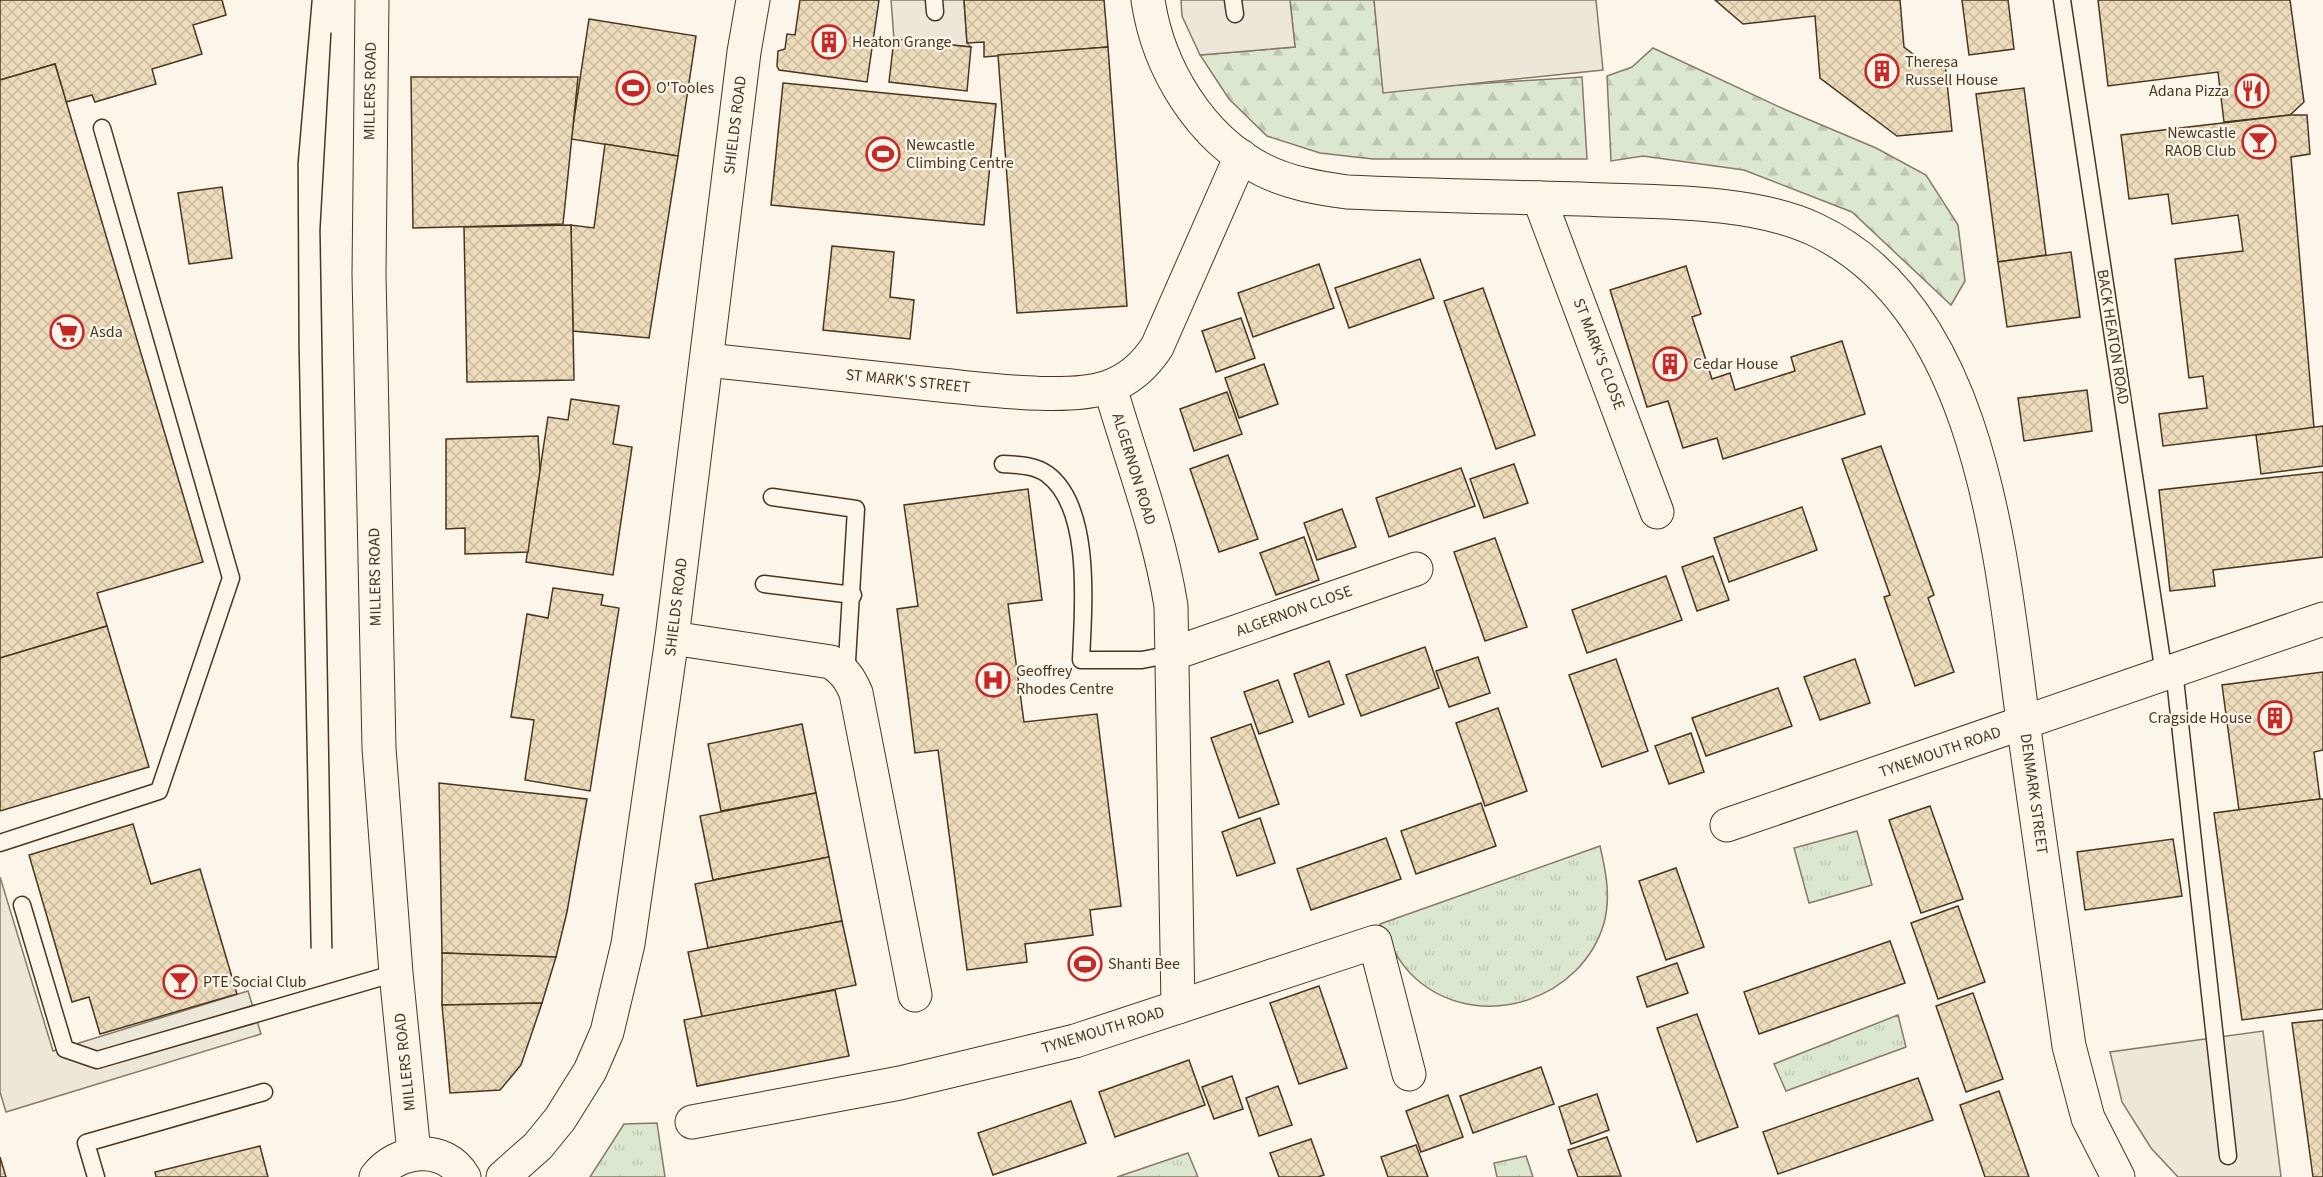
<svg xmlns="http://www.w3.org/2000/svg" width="2323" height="1177" viewBox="0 0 2323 1177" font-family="'Source Sans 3',sans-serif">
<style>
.grass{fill:url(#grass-tufts);stroke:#887966;stroke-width:1.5}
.forest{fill:url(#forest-firs);stroke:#887966;stroke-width:1.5}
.parking{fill:#ede7d9;stroke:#887966;stroke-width:1.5}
.building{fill:url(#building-cross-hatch);stroke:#4a3520;stroke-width:1.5}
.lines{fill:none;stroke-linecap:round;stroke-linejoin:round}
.service-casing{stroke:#4a3520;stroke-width:19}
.minor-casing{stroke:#4a3520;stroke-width:35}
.secondary-casing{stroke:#4a3520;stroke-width:35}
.primary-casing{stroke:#4a3520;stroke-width:35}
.service{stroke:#fbf6e9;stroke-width:16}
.minor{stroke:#fbf6e9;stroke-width:33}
.secondary{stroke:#fbf6e9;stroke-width:33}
.primary{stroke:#fbf6e9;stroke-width:33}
.tram{stroke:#4a3520;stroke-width:1.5}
.labels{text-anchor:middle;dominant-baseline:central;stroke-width:4.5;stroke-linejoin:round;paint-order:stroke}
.poi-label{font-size:16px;fill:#4a3520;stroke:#fbf6e9;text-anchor:start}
.street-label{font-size:16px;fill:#4a3520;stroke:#fbf6e9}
</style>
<defs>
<pattern id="grass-tufts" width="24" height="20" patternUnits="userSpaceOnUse" patternTransform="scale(1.5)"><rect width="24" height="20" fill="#dce7d0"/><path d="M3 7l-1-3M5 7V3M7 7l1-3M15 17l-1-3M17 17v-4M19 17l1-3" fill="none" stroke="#bec7b2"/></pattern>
<pattern id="forest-firs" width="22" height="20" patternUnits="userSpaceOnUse" patternTransform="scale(1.5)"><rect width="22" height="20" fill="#dce7d0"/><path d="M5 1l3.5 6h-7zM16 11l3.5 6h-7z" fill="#bec7b2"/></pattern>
<pattern id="building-cross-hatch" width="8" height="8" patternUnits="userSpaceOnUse" patternTransform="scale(1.5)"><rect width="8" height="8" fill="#ecdcbc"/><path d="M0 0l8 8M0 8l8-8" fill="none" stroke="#ccbda1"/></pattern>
</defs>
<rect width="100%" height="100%" fill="#fbf6e9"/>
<!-- grass -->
<g class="grass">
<polygon points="1857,831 1872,885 1809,903 1794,848"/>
<path d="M 1600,846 C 1606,872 1611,897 1604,923 C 1582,999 1484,1032 1421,983 C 1401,968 1391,946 1380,924 Z"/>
<polygon points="1898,1015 1906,1047 1786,1091 1774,1064"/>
<polygon points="657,1123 665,1177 590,1177 624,1124"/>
<polygon points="1188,1153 1198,1177 1117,1177"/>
<polygon points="1526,1156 1533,1177 1497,1177 1494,1163"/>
</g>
<!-- forest -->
<g class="forest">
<polygon points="1290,0 1374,0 1384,92 1458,85 1582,77 1587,159 1373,159 1320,153 1267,136 1229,99 1200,55 1295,47"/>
<polygon points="1653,48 1786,110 1876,148 1926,175 1958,225 1965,281 1951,305 1852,212 1744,170 1643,156 1611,161 1607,76 1632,67"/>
</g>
<!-- parking -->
<g class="parking">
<polygon points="891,0 964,0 967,43 971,47 894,39"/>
<polygon points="1181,0 1290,0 1295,47 1200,55 1182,16"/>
<polygon points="1374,0 1596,0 1603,70 1383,93"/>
<polygon points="0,877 53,1051 248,991 261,1034 6,1112 0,1092"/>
<polygon points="2263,1031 2281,1177 2178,1177 2151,1148 2122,1102 2110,1052"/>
</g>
<!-- building -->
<g class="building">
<polygon points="0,0 222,0 226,15 193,25 202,54 152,69 156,84 95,102 92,95 66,102 55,64 0,80"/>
<polygon points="800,0 879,0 867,82 779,70 777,66 778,51 785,49 787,34 795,35"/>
<polygon points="964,0 1104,0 1108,47 984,57 984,42 967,43"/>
<polygon points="1715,0 1900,0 1904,47 1927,65 1945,63 1952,131 1897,136 1820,78 1815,16 1743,24"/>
<polygon points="1962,0 2008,0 2014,49 1969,55"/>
<polygon points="2098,0 2290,0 2304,102 2290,115 2224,122 2218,72 2108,86"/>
<polygon points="589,19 696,36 678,156 571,139"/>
<polygon points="894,39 971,47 967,91 889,82"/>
<polygon points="1108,47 1127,306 1017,313 998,55"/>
<polygon points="55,64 203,562 97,593 107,626 0,658 0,80"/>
<polygon points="411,77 578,77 563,224 413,228"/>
<polygon points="783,83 996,104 984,225 771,205"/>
<polygon points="2024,88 2046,255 1998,262 1976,94"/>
<polygon points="2290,115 2307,115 2310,154 2291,157 2314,428 2163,446 2159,414 2207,408 2203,376 2189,378 2175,259 2243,251 2238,215 2172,224 2168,194 2129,199 2121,135"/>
<polygon points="605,144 678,156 649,338 573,331 571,225 594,228"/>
<polygon points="222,187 232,258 189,264 178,193"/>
<polygon points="571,225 574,380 467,382 464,227"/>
<polygon points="832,246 894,252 890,297 914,300 910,339 823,330"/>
<polygon points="2071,252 2080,317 2007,327 1998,262"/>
<polygon points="1420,259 1434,298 1349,328 1335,288"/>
<polygon points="1319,264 1334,308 1253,337 1238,293"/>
<polygon points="1686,266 1701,314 1692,317 1712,379 1730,373 1735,390 1795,371 1791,357 1842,341 1865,414 1723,459 1717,438 1683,448 1668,401 1647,407 1610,290"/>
<polygon points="1483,288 1535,435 1496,449 1444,301"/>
<polygon points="1241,318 1255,358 1216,372 1202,331"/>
<polygon points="1264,364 1278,404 1239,418 1225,378"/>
<polygon points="2087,390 2092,431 2024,441 2018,398"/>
<polygon points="1227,392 1242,434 1194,451 1180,409"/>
<polygon points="571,399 619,406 613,444 632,447 613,575 526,562 548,417 568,420"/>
<polygon points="2323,426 2323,466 2261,474 2256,435"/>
<polygon points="538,436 540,470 528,552 465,554 465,528 446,529 446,439"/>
<polygon points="1881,446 1934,595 1928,598 1954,672 1915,686 1884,597 1890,595 1842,459"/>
<polygon points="1228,455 1258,539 1219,552 1190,469"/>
<polygon points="1514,464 1528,503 1484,518 1470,479"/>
<polygon points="1461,468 1475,506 1389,537 1376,498"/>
<polygon points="2323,472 2323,557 2213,570 2215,586 2170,591 2159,490"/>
<polygon points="1028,489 1042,600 1008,604 1024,722 1097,714 1121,906 1090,910 1093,935 1025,944 1027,962 967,970 938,750 915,753 897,609 918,606 904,505"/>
<polygon points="1802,507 1817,550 1729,582 1714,538"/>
<polygon points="1342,509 1356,547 1317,560 1304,523"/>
<polygon points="1304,537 1319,580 1276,595 1260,553"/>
<polygon points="1495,538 1527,627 1485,641 1454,552"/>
<polygon points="1713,556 1729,600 1697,611 1682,567"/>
<polygon points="1666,576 1682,620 1587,653 1572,610"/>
<polygon points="553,588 603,595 601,605 619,608 590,791 525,780 534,720 511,717 527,614 548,618"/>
<polygon points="107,626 149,767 0,811 0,658"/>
<polygon points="1425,647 1439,688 1361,716 1346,675"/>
<polygon points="1478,657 1490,693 1449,707 1436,671"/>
<polygon points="1616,659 1648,751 1602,767 1569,675"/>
<polygon points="1855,659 1870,703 1820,720 1804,677"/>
<polygon points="1329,661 1344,704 1309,717 1294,674"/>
<polygon points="2323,672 2323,750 2314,752 2320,799 2239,810 2222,685"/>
<polygon points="1278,680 1293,722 1259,734 1244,692"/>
<polygon points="1778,688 1792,726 1706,756 1692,718"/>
<polygon points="1498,708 1527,791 1485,806 1456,723"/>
<polygon points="802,724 816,793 721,811 708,744"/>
<polygon points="1251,724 1279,804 1239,818 1211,738"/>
<polygon points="1691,733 1704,772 1669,784 1655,746"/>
<polygon points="439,783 587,799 567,912 556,957 442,953"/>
<polygon points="816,793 829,857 713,880 700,816"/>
<polygon points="2320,799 2323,799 2323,1009 2242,1020 2214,813"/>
<polygon points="1481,803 1496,846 1416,874 1401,831"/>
<polygon points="1930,806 1963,899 1921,913 1889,820"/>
<polygon points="1260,818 1275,863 1237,876 1222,832"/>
<polygon points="133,824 151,884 200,869 237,994 100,1034 89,997 72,1002 29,855"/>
<polygon points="1386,838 1401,879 1311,910 1297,869"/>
<polygon points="2173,839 2182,896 2085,910 2077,852"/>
<polygon points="829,857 842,921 708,948 695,884"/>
<polygon points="1676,868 1704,947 1666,960 1639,881"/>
<polygon points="1958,906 1985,982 1938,999 1911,923"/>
<polygon points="842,921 856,985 702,1017 688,952"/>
<polygon points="1890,941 1905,983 1759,1034 1744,992"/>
<polygon points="442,953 556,957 542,1003 442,1005"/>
<polygon points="1677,963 1688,993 1647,1007 1637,977"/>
<polygon points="1319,986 1347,1068 1299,1084 1270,1003"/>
<polygon points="835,990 849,1056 697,1086 684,1020"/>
<polygon points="1973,993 2003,1079 1966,1092 1936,1006"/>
<polygon points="542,1003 521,1065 500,1090 450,1093 442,1005"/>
<polygon points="1697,1014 1738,1127 1697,1142 1657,1028"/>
<polygon points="2323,1020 2323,1177 2313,1177 2292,1023"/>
<polygon points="1189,1060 1205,1105 1115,1137 1099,1092"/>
<polygon points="1541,1067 1554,1104 1473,1133 1460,1096"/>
<polygon points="1232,1076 1243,1109 1214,1119 1202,1087"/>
<polygon points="1918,1078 1933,1120 1778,1174 1763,1132"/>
<polygon points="1278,1086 1292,1125 1259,1136 1246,1098"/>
<polygon points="1999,1091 2029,1177 1985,1177 1960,1105"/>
<polygon points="1597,1094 1609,1130 1571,1144 1559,1107"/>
<polygon points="1448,1095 1463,1137 1421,1152 1406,1111"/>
<polygon points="1071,1101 1086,1143 993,1175 978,1133"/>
<polygon points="1607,1137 1621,1176 1578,1177 1568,1150"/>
<polygon points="1311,1139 1324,1175 1318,1177 1279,1177 1270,1153"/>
<polygon points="1416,1145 1428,1177 1388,1177 1381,1157"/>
<polygon points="260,1146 268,1177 156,1177 155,1172"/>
<polygon points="0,1157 6,1177 0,1177"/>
</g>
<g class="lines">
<defs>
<g id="service">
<polyline points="934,0 935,12"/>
<polyline points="1233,0 1235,14"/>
<polyline points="2062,0 2164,674"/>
<path d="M 1003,464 C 1018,465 1034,465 1047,474 C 1093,508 1083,610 1081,660 L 1142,660 L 1172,654"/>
<polyline points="772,497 856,509 847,661 842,669"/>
<polyline points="764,584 853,595"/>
<polyline points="2174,670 2228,1156"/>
<polyline points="0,843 159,791 231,578 102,128"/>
<polyline points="22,905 65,1049 97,1060 396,973"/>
<polyline points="96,1177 86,1143 264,1092"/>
</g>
<g id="minor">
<path d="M 1148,0 C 1158,68 1200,138 1263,170 C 1289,183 1318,188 1347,192 C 1433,196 1520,197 1606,200 C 1669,202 1756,202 1814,229 C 1987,309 2002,572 2025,736 C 2040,839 2054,943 2069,1046 L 2088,1118 L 2118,1177"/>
<polyline points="1539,198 1657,512"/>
<path d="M 707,360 C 785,368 862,377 940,385 C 984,389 1067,401 1108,387 C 1129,380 1145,365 1157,347 L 1241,156"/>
<path d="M 1110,387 C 1131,460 1159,531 1171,606 L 1178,1007"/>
<path d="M 672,638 L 831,662 C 844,670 850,679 856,693 L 915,995"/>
<polyline points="1172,654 1416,569"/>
<polyline points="1727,825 2323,619"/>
<polyline points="692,1122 900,1083 1075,1041 1375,942 1409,1074"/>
</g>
<polyline id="secondary" points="503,1177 538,1146 560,1119 590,1071 607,1032 628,944 672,638 744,52 753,0"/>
<g id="primary">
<polyline points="372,0 369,274 379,748 396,973 414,1153"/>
<path d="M 376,1177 C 397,1149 444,1143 464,1177"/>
</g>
</defs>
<!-- service casing -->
<use href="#service" class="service-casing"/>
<!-- minor casing -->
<use href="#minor" class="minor-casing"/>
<!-- secondary casing -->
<use href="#secondary" class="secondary-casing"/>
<!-- primary casing -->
<use href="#primary" class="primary-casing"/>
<!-- service -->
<use href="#service" class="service"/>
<!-- minor -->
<use href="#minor" class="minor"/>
<!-- secondary -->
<use href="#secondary" class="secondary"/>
<!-- primary -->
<use href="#primary" class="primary"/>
<!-- tram -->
<g class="tram">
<polyline points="331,33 320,230 332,948"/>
<polyline points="311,948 299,348 298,163 312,0"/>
</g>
</g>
<!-- icons -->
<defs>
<symbol id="building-ring" viewBox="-11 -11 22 22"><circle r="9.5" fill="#fbf6e9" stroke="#c62828" stroke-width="1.5"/><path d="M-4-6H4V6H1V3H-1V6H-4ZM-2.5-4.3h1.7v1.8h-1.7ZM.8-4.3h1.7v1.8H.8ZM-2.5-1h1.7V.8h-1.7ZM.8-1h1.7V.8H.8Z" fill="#c62828"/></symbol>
<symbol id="stadium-ring" viewBox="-11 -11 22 22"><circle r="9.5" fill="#fbf6e9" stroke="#c62828" stroke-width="1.5"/><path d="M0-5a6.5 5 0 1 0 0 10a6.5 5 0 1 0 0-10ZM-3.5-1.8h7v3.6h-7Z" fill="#c62828"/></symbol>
<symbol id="restaurant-ring" viewBox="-11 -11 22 22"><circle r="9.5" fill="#fbf6e9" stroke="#c62828" stroke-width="1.5"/><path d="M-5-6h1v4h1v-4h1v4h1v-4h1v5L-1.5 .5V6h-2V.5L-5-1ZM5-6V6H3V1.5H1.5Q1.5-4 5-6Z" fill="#c62828"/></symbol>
<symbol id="bar-ring" viewBox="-11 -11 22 22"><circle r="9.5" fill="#fbf6e9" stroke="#c62828" stroke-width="1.5"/><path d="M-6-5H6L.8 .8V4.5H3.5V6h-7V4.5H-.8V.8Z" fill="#c62828"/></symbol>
<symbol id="supermarket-ring" viewBox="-11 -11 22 22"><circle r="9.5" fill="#fbf6e9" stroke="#c62828" stroke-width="1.5"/><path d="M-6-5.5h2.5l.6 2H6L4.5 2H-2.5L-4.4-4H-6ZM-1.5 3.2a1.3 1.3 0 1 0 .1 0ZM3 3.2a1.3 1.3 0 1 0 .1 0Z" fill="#c62828"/></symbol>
<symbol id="hospital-ring" viewBox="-11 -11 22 22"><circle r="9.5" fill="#fbf6e9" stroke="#c62828" stroke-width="1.5"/><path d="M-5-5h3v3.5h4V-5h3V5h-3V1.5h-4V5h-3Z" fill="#c62828"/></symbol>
</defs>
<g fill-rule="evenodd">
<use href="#building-ring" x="810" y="23" width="38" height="38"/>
<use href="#building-ring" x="1863" y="52" width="38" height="38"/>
<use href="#stadium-ring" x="614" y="69" width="38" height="38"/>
<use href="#restaurant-ring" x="2233" y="72" width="38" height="38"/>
<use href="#bar-ring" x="2240" y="123" width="38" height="38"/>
<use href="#stadium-ring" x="864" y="135" width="38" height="38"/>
<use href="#supermarket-ring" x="48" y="313" width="38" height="38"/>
<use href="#building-ring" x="1651" y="345" width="38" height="38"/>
<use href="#hospital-ring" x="974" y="661" width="38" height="38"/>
<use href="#building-ring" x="2256" y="699" width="38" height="38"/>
<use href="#stadium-ring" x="1066" y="945" width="38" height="38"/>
<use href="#bar-ring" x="161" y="963" width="38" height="38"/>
</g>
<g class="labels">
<!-- poi labels -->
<g class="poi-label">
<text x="852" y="42">Heaton Grange</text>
<text x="1905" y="62">Theresa<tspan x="1905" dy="18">Russell House</tspan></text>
<text x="656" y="88">O'Tooles</text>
<text x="2229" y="91" text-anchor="end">Adana Pizza</text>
<text x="2236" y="133" text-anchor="end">Newcastle<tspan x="2236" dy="18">RAOB Club</tspan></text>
<text x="906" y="145">Newcastle<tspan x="906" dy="18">Climbing Centre</tspan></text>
<text x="90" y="332">Asda</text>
<text x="1693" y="364">Cedar House</text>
<text x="1016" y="671">Geoffrey<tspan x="1016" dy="18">Rhodes Centre</tspan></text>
<text x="2252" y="718" text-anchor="end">Cragside House</text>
<text x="1108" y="964">Shanti Bee</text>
<text x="203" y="982">PTE Social Club</text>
</g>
<!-- street labels -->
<g class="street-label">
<text transform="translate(370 91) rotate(-89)">MILLERS ROAD</text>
<text transform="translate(735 125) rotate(-83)">SHIELDS ROAD</text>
<text transform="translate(2113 337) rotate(81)">BACK HEATON ROAD</text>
<text transform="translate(1599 354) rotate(69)">ST MARK'S CLOSE</text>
<text transform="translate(908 381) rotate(6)">ST MARK'S STREET</text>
<text transform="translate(1134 469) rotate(73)">ALGERNON ROAD</text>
<text transform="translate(375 577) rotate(-91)">MILLERS ROAD</text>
<text transform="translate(676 607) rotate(-83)">SHIELDS ROAD</text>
<text transform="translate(1294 611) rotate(-20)">ALGERNON CLOSE</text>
<text transform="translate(1940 752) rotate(-19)">TYNEMOUTH ROAD</text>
<text transform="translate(2034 794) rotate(82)">DENMARK STREET</text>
<text transform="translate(1103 1030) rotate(-17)">TYNEMOUTH ROAD</text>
<text transform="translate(405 1062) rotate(-96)">MILLERS ROAD</text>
</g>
</g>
</svg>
